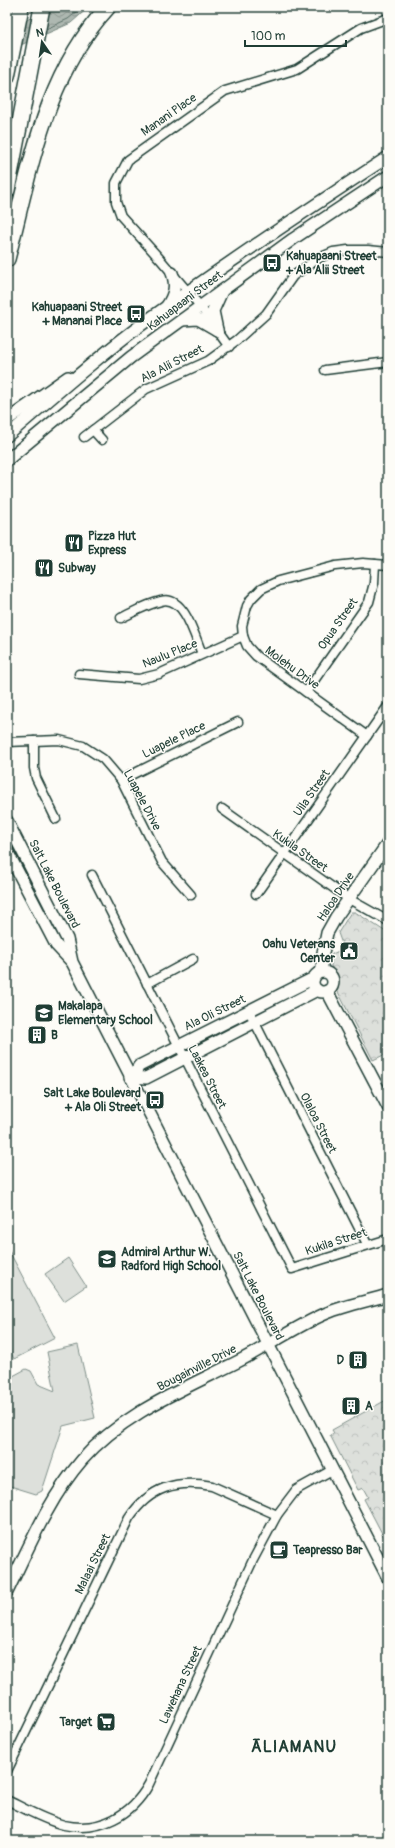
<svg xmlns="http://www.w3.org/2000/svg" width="395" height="1848" viewBox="0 0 395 1848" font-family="Pangolin,sans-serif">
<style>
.grass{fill:#dde0db;stroke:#7e8e88}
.park{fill:url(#park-crowns);stroke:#7e8e88}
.water{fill:url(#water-waves);stroke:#75877f}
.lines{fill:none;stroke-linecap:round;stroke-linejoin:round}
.shore{stroke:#586e66;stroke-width:1}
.street-casing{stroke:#1f3d34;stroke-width:11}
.secondary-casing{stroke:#1f3d34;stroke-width:14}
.highway-casing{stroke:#1f3d34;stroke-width:18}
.street{stroke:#fdfcf7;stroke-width:8}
.secondary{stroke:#fdfcf7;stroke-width:11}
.highway{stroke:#fdfcf7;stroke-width:15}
.labels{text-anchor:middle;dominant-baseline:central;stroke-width:3;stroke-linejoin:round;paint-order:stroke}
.street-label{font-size:12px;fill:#1f3d34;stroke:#fdfcf7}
.poi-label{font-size:12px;font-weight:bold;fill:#1f3d34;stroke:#fdfcf7;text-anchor:start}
.district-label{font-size:16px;font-weight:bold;letter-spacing:1px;fill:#1f3d34;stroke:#fdfcf7}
</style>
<defs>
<pattern id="park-crowns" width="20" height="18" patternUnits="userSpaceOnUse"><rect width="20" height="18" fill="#dde0db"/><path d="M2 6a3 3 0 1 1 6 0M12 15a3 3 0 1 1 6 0" fill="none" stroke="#bdc1bd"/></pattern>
<pattern id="water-waves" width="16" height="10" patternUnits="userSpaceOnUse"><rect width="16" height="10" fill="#aeb8b1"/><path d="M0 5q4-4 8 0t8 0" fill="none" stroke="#8d9791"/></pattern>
</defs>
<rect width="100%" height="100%" fill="#fdfcf7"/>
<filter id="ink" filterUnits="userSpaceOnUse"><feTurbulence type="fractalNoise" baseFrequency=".025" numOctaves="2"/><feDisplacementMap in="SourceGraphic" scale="8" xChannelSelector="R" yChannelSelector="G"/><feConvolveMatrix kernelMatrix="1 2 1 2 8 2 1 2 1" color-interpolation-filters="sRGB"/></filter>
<g filter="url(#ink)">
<!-- grass -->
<g class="grass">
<polygon points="7,1247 55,1338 14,1359 7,1345"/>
<polygon points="68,1258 86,1286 64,1301 45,1274"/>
<polygon points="78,1345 95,1418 63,1426 42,1491 36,1494 7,1485 7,1377 13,1376 26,1369 31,1371 38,1384 55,1391 47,1352"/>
</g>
<!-- park -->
<g class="park">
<polygon points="351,912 355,912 386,932 388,929 388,1053 373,1060 337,990 337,979 331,966 332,954 339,951 342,944 338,933"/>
<polygon points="388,1399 388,1537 386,1541 364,1499 368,1497 363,1488 358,1490 330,1435 334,1433 332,1430"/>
</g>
<!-- water -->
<polygon class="water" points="52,7 89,7 71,23 7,51 7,30"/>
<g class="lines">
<!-- shore -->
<polyline class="shore" points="46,29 68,19 83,7"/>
<defs>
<g id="street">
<polyline points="229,347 200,306 160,259 121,216 116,202 116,183 128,160 225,91 297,69 361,28 388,18"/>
<polyline points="325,370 388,362"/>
<polyline points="93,430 102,440"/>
<polyline points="84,437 146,389 208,361 237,340 266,314 293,276 319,258 333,252 348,250 368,250 388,252"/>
<path d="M 121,618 C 134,612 147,604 161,601 C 184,594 195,637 202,654"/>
<polyline points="79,674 139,679 159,674 243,636"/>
<polyline points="306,692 369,602 374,583 375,564"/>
<polyline points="367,736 256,656 247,646 243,636 242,626 247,606 251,599 261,589 278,581 335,566 363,563 388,565"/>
<polyline points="34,741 34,768 36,778 56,819"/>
<polyline points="7,742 59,740 83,746 103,759 121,780 162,862 191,895"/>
<polyline points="121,780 238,722"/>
<polyline points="222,809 349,899 388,921"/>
<polyline points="92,875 292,1269 388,1239"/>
<polyline points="256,894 388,706"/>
<polyline points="147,984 193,959"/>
<polyline points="249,1011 367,1244"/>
<path d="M 7,1771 L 129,1518 C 150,1487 177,1479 212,1486 L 277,1515"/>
<path d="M 7,1800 C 25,1809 44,1820 64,1825 C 100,1833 132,1815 149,1784 L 253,1560 L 277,1515 L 296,1490 L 332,1470"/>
</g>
<g id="secondary">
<path d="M 167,306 C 174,295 177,286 172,273"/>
<polyline points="182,320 198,319 217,330"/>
<polyline points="217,330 213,311 222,291"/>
<polyline points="7,420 68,377"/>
<path d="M 7,436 C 55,395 102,353 152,317 C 229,262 308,209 388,157"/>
<polyline points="7,460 131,357 293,239 388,176"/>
<polyline points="7,821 67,939 72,962 388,1578"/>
<polyline points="7,851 56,945 71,961"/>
<circle cx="323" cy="982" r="10"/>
<polyline points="322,972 322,958 327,933 336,917 388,843"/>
<polyline points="327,991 388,1107"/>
<polyline points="130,1077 146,1078 317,990"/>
<polyline points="132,1077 139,1066 314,978"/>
<path d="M 7,1592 C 29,1547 49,1498 82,1460 C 123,1413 182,1390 237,1362 C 267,1347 296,1326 327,1313 C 346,1305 368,1301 388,1295"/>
</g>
<g id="highway">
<polyline points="7,76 21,7"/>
<polyline points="7,190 42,7"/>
<path d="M 7,259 C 30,171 44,76 108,7"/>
</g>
</defs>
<!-- street casing -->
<use href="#street" class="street-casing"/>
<!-- secondary casing -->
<use href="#secondary" class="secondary-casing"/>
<!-- highway casing -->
<use href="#highway" class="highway-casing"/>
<!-- street -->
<use href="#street" class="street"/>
<!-- secondary -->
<use href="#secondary" class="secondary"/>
<!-- highway -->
<use href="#highway" class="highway"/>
</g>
</g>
<!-- icons -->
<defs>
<symbol id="bus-square" viewBox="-11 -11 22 22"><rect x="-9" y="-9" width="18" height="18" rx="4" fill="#1f3d34" stroke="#fdfcf7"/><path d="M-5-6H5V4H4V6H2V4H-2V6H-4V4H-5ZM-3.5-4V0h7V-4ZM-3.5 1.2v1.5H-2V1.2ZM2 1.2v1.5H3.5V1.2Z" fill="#fff"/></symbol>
<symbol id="restaurant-square" viewBox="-11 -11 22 22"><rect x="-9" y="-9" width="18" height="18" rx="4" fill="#1f3d34" stroke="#fdfcf7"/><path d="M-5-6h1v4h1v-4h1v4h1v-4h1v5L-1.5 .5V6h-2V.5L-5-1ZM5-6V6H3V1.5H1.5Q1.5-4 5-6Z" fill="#fff"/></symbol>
<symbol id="civic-square" viewBox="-11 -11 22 22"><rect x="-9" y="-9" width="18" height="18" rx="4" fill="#1f3d34" stroke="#fdfcf7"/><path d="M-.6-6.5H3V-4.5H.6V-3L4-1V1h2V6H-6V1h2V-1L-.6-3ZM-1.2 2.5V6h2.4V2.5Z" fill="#fff"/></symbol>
<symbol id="school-square" viewBox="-11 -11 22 22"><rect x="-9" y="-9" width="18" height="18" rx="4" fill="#1f3d34" stroke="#fdfcf7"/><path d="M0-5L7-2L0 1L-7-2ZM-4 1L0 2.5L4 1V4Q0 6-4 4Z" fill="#fff"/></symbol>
<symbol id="building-square" viewBox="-11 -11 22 22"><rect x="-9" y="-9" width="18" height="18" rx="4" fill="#1f3d34" stroke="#fdfcf7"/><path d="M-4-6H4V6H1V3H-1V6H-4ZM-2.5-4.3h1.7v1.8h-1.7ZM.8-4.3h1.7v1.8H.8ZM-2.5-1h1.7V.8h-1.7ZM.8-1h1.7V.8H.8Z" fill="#fff"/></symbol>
<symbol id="cafe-square" viewBox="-11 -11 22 22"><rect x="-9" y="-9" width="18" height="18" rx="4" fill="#1f3d34" stroke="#fdfcf7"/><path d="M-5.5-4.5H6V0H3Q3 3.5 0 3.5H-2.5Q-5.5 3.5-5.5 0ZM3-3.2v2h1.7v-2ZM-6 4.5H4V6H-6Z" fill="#fff"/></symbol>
<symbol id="supermarket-square" viewBox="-11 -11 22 22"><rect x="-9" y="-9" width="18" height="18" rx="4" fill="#1f3d34" stroke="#fdfcf7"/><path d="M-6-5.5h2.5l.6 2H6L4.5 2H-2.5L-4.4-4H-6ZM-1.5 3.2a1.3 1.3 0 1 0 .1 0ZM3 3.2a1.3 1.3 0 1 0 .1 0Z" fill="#fff"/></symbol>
</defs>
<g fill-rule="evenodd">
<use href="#bus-square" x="261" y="252" width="22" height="22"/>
<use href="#bus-square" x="125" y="303" width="22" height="22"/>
<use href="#restaurant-square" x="63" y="532" width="22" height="22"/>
<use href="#restaurant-square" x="33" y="557" width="22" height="22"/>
<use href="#civic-square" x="338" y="940" width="22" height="22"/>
<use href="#school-square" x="33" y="1002" width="22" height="22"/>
<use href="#building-square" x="26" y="1024" width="22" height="22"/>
<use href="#bus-square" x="144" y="1089" width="22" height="22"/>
<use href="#school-square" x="96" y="1248" width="22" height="22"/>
<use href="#building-square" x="347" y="1349" width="22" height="22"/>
<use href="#building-square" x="340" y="1395" width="22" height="22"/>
<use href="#cafe-square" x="268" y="1539" width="22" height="22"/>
<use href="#supermarket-square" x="95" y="1711" width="22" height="22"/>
</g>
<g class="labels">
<!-- street labels -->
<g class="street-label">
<text transform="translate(169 115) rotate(-35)">Manani Place</text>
<text transform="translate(185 301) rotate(-37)">Kahuapaani Street</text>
<text transform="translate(172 364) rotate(-27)">Ala Alii Street</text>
<text transform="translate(338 624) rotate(-55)">Opua Street</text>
<text transform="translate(170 654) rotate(-22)">Naulu Place</text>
<text transform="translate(292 668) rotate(36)">Molehu Drive</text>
<text transform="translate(174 740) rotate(-26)">Luapele Place</text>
<text transform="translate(312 793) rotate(-55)">Uila Street</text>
<text transform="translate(142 800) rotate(62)">Luapele Drive</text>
<text transform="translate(300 851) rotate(35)">Kukila Street</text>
<text transform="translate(54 884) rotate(63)">Salt Lake Boulevard</text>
<text transform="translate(336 897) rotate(-56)">Haloa Drive</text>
<text transform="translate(215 1013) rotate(-26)">Ala Oli Street</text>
<text transform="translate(207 1077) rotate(63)">Laakea Street</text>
<text transform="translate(318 1123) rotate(63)">Olaloa Street</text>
<text transform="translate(336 1242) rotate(-18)">Kukila Street</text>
<text transform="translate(258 1296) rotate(63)">Salt Lake Boulevard</text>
<text transform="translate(197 1368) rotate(-27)">Bougainville Drive</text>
<text transform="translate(93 1564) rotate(-64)">Malaai Street</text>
<text transform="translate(181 1685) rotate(-65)">Lawehana Street</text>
</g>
<!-- poi labels -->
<g class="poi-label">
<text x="286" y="256">Kahuapaani Street<tspan x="286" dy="14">+ Ala Alii Street</tspan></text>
<text x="122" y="307" text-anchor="end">Kahuapaani Street<tspan x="122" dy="14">+ Mananai Place</tspan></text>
<text x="88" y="536">Pizza Hut<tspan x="88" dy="14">Express</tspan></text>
<text x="58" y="568">Subway</text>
<text x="335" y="944" text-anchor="end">Oahu Veterans<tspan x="335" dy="14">Center</tspan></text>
<text x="58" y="1006">Makalapa<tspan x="58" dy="14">Elementary School</tspan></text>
<text x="51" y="1035">B</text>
<text x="141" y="1093" text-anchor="end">Salt Lake Boulevard<tspan x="141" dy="14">+ Ala Oli Street</tspan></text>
<text x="121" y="1252">Admiral Arthur W.<tspan x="121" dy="14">Radford High School</tspan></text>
<text x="344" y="1360" text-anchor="end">D</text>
<text x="365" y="1406">A</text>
<text x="293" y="1550">Teapresso Bar</text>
<text x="92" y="1722" text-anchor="end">Target</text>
</g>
<!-- district labels -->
<g class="district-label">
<text x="294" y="1747">ĀLIAMANU</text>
</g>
</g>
<!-- margin -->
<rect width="395" height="1848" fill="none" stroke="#fdfcf7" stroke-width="24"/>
<rect x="12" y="12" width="371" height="1824" fill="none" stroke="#1f3d34" stroke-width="1.5" filter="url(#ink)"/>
<!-- north arrow -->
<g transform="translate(42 42) rotate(347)" stroke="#fdfcf7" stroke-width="3" paint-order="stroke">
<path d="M0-3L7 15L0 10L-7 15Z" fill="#1f3d34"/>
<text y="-6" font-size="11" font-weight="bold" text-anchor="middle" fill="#1f3d34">N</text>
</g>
<!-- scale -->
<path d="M245 40v6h101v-6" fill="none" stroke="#1f3d34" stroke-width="2"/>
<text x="251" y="40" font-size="12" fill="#1f3d34" stroke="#fdfcf7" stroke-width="3" paint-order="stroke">100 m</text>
</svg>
